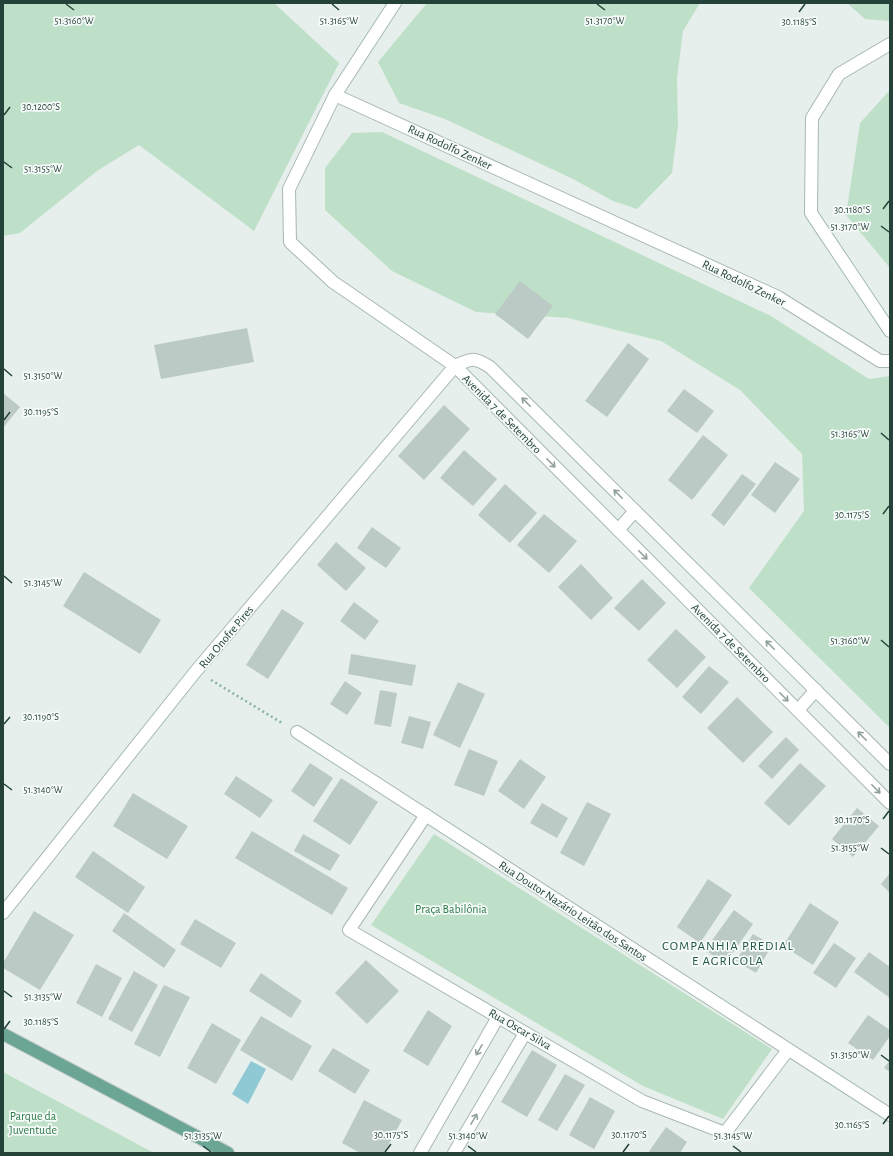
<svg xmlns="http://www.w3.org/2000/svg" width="893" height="1156" viewBox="0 0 893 1156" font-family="'Alegreya Sans',sans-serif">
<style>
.green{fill:#bfe0c8}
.water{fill:#8ec9d4}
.building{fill:#bbcac4}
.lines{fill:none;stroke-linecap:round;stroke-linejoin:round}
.minor-casing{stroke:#a8b8b2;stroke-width:14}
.major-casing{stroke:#c2cac8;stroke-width:14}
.path{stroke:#86b3a5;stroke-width:2.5;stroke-dasharray:2 3;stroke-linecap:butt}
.minor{stroke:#fff;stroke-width:12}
.major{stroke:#6aa596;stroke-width:12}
.oneway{stroke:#92a09c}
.ticks{fill:none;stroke:#24423a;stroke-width:1.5}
.labels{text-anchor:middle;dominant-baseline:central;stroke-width:3.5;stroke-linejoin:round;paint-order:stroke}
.street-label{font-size:12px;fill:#24423a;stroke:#f7fbf9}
.park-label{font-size:12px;fill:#2d7a4b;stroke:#f7fbf9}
.neighbourhood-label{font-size:13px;letter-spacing:1px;fill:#1f5548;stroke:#f7fbf9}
.ticks-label{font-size:10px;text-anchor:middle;fill:#24423a;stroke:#f7fbf9;stroke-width:3.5;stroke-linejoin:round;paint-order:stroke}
</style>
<rect width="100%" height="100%" fill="#e6efeb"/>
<!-- green -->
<g class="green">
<polygon points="3,3 274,3 339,63 254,231 139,145 97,171 20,233 3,236"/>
<polygon points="427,3 700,3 683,31 677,78 678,125 672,173 637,209 613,201 573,179 445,119 399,103 378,62"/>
<polygon points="847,3 890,3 890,21 865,19"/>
<polygon points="890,90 890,268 846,215 860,123"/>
<polygon points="382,132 771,316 869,379 890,376 890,728 749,588 804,511 802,454 740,390 661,341 568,318 476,312 392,271 325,210 325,168 352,133"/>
<polygon points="434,834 772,1049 723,1119 643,1086 371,925"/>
<polygon points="3,1072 154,1153 3,1153"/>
</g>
<!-- water -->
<polygon class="water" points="251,1061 266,1069 248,1104 232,1094"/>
<!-- building -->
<g class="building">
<polygon points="520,281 553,306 528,339 495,314"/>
<polygon points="247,328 254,362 161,379 154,345"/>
<polygon points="628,343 649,359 607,417 585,401"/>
<polygon points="684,389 714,411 697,433 667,411"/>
<polygon points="3,393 20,407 3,428"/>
<polygon points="444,405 470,429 424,480 398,456"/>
<polygon points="703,435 728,455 692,500 668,480"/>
<polygon points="464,450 497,479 473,506 440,478"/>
<polygon points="775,462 800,479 775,513 751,495"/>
<polygon points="742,474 756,484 724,526 711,515"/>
<polygon points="505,484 537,513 510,543 478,515"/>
<polygon points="544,514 577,541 549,573 517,545"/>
<polygon points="372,527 401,548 386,568 357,548"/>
<polygon points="336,542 366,568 346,591 317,565"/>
<polygon points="581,564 613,598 591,620 558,587"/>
<polygon points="84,572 161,620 140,654 63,606"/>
<polygon points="642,579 666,603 639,631 614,608"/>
<polygon points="354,602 379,621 365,640 340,621"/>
<polygon points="282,609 304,623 268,679 246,665"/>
<polygon points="676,629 706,657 677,688 647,660"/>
<polygon points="351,654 416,665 412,686 348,674"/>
<polygon points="709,666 729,682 701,714 682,697"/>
<polygon points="345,681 362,693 347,715 330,704"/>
<polygon points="458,682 485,694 460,748 433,735"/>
<polygon points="380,690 397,693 391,727 374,724"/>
<polygon points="737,697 773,732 743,763 707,728"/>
<polygon points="409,716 431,722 423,749 401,743"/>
<polygon points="786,737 799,750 772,779 758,766"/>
<polygon points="469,749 498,761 484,796 454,785"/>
<polygon points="520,759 546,777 524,809 498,791"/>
<polygon points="310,763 333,778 314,807 291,791"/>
<polygon points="800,763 826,786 789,826 764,803"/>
<polygon points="236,776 273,800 260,818 224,794"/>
<polygon points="341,778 378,802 350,845 313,821"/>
<polygon points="133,793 188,826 167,859 113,826"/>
<polygon points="587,802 611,814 584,866 560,853"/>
<polygon points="542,803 568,818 557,838 530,823"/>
<polygon points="857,808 879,826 853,857 832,839"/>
<polygon points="252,831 348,888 332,915 235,858"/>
<polygon points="303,834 340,855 330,871 294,851"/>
<polygon points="93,851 145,887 128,913 75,877"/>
<polygon points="890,873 890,893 881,884"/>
<polygon points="708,879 732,895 700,943 677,927"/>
<polygon points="810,903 839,922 813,965 783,946"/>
<polygon points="734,910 753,924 725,964 705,950"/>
<polygon points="34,911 74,935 40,990 3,968 3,963"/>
<polygon points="124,913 176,950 164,968 112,931"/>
<polygon points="195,919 236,943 221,968 180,944"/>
<polygon points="753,934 772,945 756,973 736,961"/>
<polygon points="834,943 856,958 836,988 813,973"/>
<polygon points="869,952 890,967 890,998 854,972"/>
<polygon points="366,960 399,991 367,1024 335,993"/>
<polygon points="96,964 122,978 102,1017 76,1003"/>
<polygon points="134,971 158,985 132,1032 108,1019"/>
<polygon points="261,973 302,1001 291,1018 249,991"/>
<polygon points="164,985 190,997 160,1057 134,1044"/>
<polygon points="428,1010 452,1026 428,1066 403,1051"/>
<polygon points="868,1015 890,1030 890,1036 873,1060 848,1043"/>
<polygon points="261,1016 312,1046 292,1081 240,1050"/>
<polygon points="212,1023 241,1040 216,1084 187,1068"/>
<polygon points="333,1048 370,1070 355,1094 318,1071"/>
<polygon points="532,1050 557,1065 527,1117 501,1102"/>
<polygon points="890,1060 890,1072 884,1068"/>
<polygon points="565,1074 585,1085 557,1131 538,1120"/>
<polygon points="590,1097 615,1111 594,1149 569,1135"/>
<polygon points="364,1100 402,1120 384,1153 360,1153 342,1143"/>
<polygon points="666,1127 687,1142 680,1153 648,1153"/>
</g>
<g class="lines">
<defs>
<g id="minor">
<polyline points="395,3 335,95 289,189 290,242 333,282 455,366 890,803"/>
<polyline points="890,44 839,74 812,118 811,213 890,331"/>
<polyline points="335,95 778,297 880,361 890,361"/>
<polyline points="618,530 635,511"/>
<polyline points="798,710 816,690"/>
<polyline points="297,732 890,1115"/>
<polyline points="426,815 349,930 642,1101 725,1133 788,1050"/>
<path d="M 3,913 L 196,671 L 455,366 C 472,358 474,357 490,367 L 890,764"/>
<polyline points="420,1153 498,1017"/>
<polyline points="454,1153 525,1033"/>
</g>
<polyline id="major" points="3,1034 228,1153"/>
</defs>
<!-- minor casing -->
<use href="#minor" class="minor-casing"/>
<!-- major casing -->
<use href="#major" class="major-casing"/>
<!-- path -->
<polyline class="path" points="211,680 282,723"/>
<!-- minor -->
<use href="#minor" class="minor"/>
<!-- major -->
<use href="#major" class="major"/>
</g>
<!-- one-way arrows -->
<defs><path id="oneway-shaft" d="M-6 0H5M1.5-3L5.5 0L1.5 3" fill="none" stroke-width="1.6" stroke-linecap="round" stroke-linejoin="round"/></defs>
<g class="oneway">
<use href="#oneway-shaft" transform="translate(526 402) rotate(-135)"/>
<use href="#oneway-shaft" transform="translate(551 463) rotate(45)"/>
<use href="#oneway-shaft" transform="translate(618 494) rotate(-135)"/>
<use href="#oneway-shaft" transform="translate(643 555) rotate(45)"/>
<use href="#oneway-shaft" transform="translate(770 645) rotate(-135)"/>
<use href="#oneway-shaft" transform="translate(784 697) rotate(45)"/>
<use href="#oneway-shaft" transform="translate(862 736) rotate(-135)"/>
<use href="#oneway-shaft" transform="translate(876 789) rotate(45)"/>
<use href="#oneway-shaft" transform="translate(479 1050) rotate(120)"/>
<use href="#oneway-shaft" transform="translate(474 1119) rotate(-60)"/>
</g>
<!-- ticks -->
<path class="ticks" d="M 66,4 L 74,10M 332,4 L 339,10M 597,4 L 605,10M 799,12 L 805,4M 4,115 L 10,107M 4,162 L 12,168M 883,209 L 889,201M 881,226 L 889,232M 4,369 L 12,376M 4,420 L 10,412M 881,433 L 889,440M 883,514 L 889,506M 4,576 L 12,583M 881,640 L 889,647M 4,724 L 10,717M 4,784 L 12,790M 883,819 L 889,811M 881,848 L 889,854M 4,991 L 12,997M 4,1029 L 10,1021M 881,1055 L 889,1061M 883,1124 L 889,1116M 203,1146 L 211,1152M 468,1146 L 476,1152M 733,1146 L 741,1152M 385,1152 L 391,1144M 623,1152 L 629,1144"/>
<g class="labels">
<!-- street labels -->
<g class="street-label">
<text transform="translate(450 147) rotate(25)">Rua Rodolfo Zenker</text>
<text transform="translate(744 283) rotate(26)">Rua Rodolfo Zenker</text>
<text transform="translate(502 414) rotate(45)">Avenida 7 de Setembro</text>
<text transform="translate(226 637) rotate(-50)">Rua Onofre Pires</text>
<text transform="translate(731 643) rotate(45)">Avenida 7 de Setembro</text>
<text transform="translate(573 911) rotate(33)">Rua Doutor Nazário Leitão dos Santos</text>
<text transform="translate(520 1029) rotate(30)">Rua Oscar Silva</text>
</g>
<!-- park labels -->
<g class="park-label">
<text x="451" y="909">Praça Babilônia</text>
<text x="33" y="1116">Parque da<tspan x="33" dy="14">Juventude</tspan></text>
</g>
<!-- neighbourhood labels -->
<g class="neighbourhood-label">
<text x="728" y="946">COMPANHIA PREDIAL<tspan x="728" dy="15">E AGRÍCOLA</tspan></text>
</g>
</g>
<g class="ticks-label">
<text x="74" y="24">51.3160°W</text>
<text x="339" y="24">51.3165°W</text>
<text x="605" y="24">51.3170°W</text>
<text x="799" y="25">30.1185°S</text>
<text x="41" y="110">30.1200°S</text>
<text x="43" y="172">51.3155°W</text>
<text x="852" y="213">30.1180°S</text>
<text x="850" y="230">51.3170°W</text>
<text x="43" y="379">51.3150°W</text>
<text x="41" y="415">30.1195°S</text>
<text x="850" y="437">51.3165°W</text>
<text x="852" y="518">30.1175°S</text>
<text x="43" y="586">51.3145°W</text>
<text x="850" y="644">51.3160°W</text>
<text x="41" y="720">30.1190°S</text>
<text x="43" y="793">51.3140°W</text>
<text x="852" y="823">30.1170°S</text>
<text x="850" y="851">51.3155°W</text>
<text x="43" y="1000">51.3135°W</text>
<text x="41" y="1025">30.1185°S</text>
<text x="850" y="1058">51.3150°W</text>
<text x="852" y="1128">30.1165°S</text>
<text x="391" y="1138">30.1175°S</text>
<text x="629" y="1138">30.1170°S</text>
<text x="203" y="1139">51.3135°W</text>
<text x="468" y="1139">51.3140°W</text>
<text x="733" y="1139">51.3145°W</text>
</g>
<!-- border -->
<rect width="893" height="1156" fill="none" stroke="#24423a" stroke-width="8"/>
</svg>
